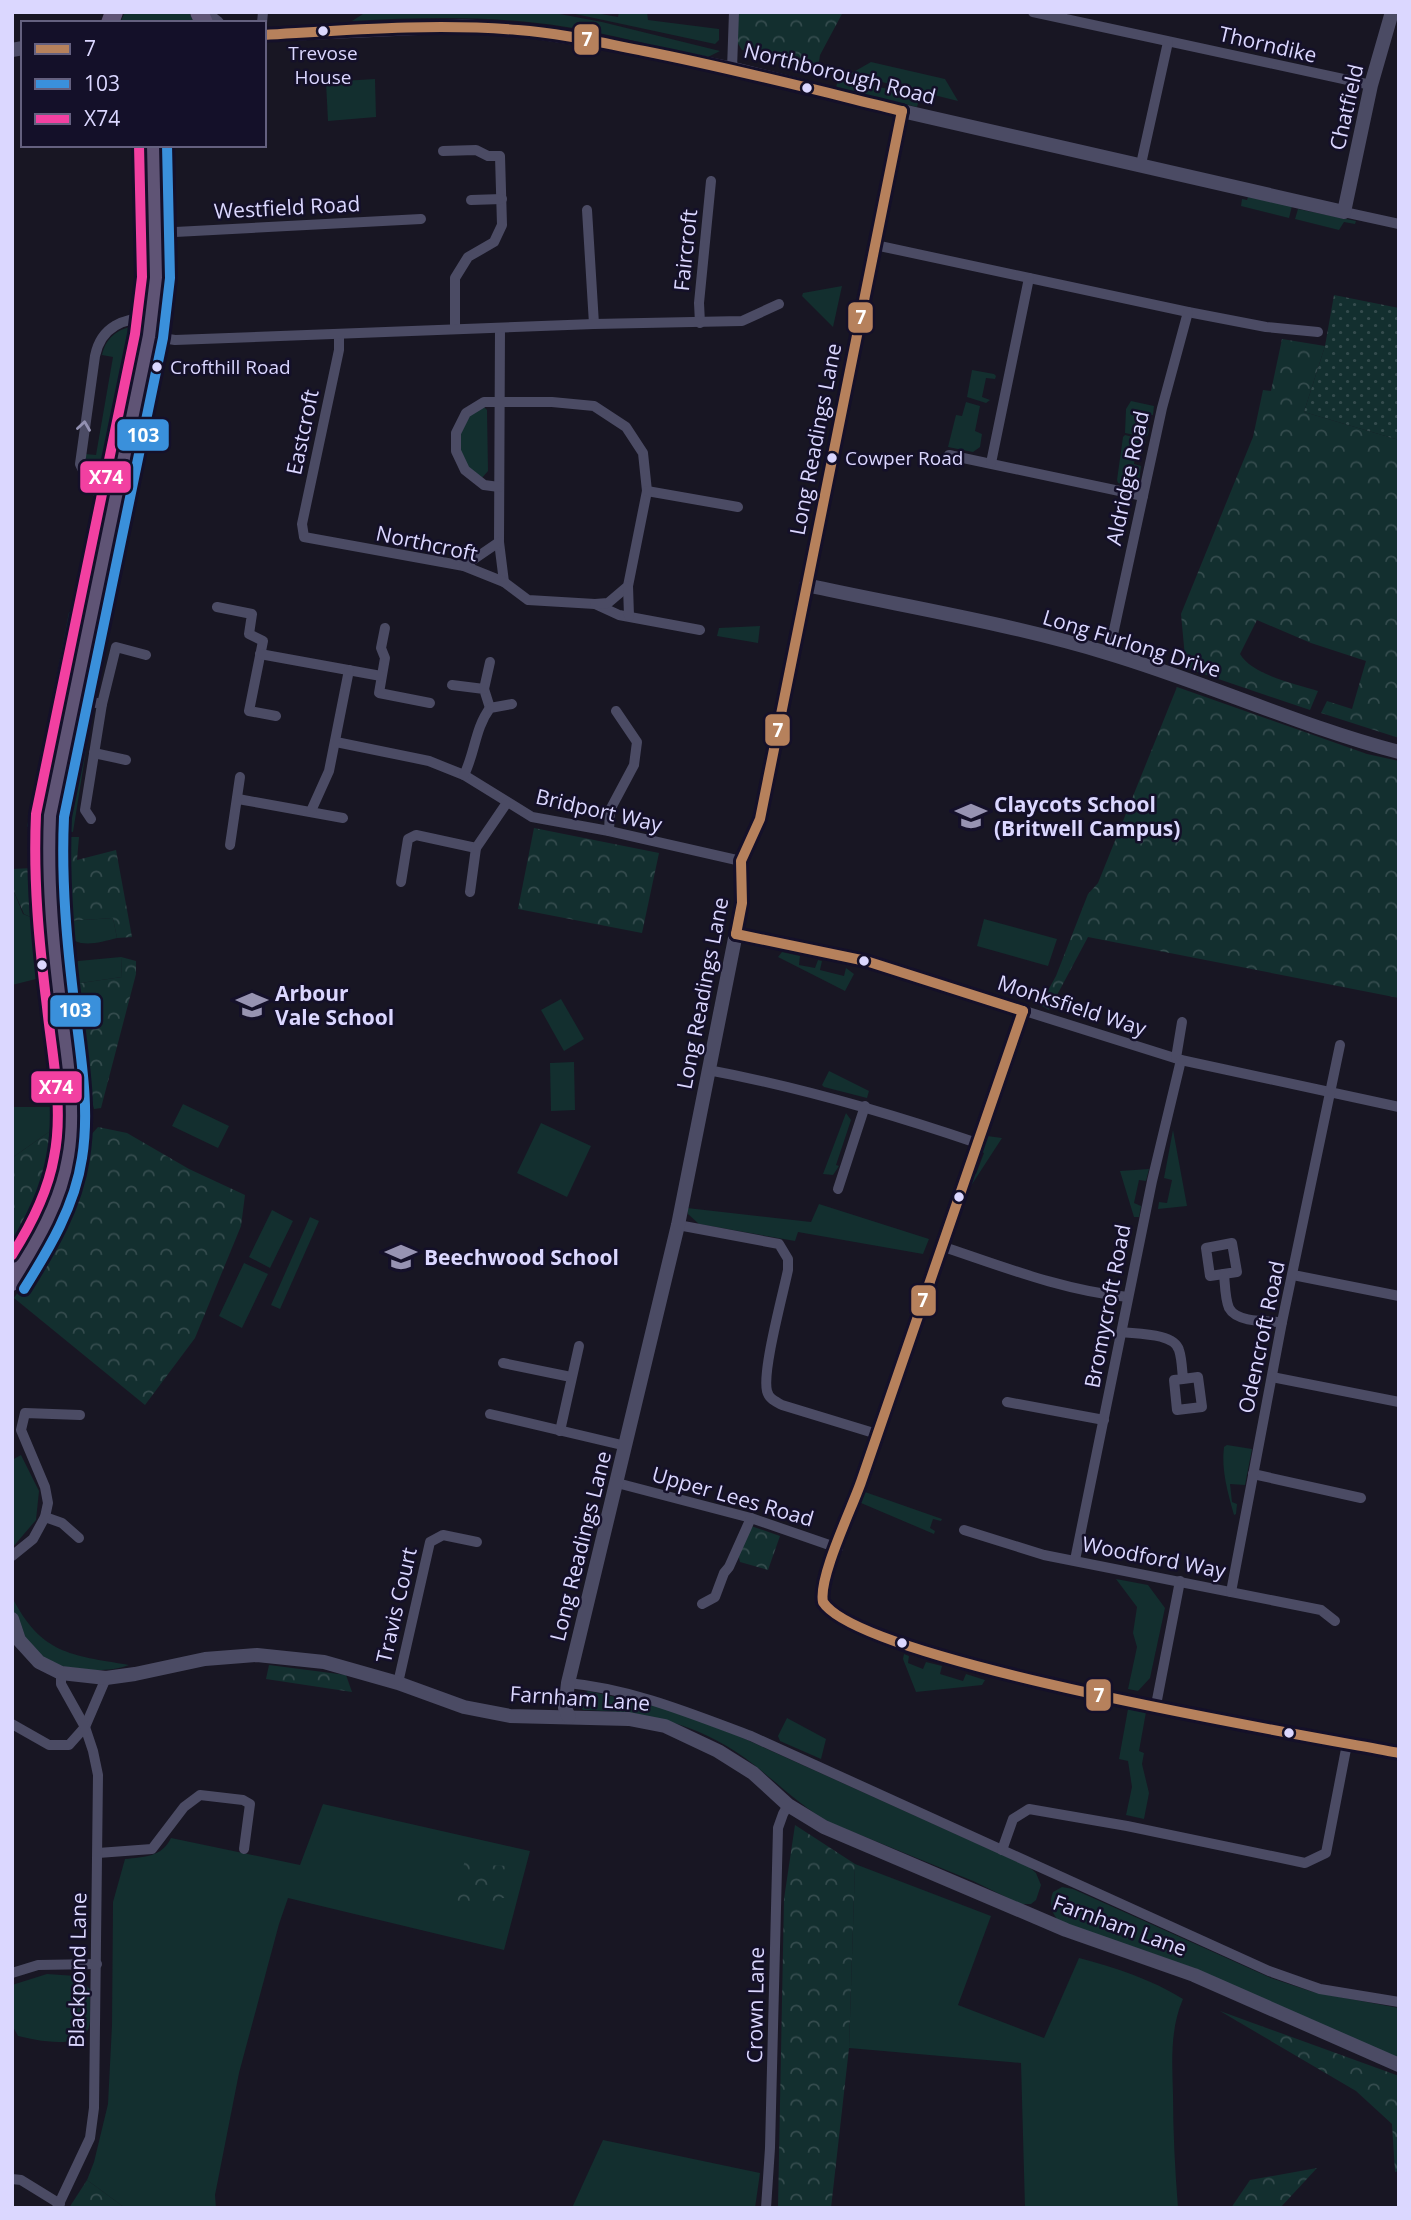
<svg xmlns="http://www.w3.org/2000/svg" width="1411" height="2220" viewBox="0 0 1411 2220" font-family="'Open Sans',sans-serif">
<style>
.grass{fill:#132f2f}
.forest{fill:url(#forest-crowns)}
.garden{fill:url(#garden-dots)}
.lines{fill:none;stroke-linecap:round;stroke-linejoin:round}
.minor{stroke:#4b4b64;stroke-width:10}
.tertiary{stroke:#4b4b64;stroke-width:14}
.primary{stroke:#5f5475;stroke-width:18}
.bus-1-casing{stroke:#141029;stroke-width:16}
.bus-2-casing{stroke:#141029;stroke-width:16}
.bus-3-casing{stroke:#141029;stroke-width:16}
.bus-1{stroke:#b6815c;stroke-width:10}
.bus-2{stroke:#3a90db;stroke-width:10}
.bus-3{stroke:#f240a1;stroke-width:10}
.oneway{stroke:#9391b2}
.bus-dot{fill:#dbd7ff;stroke:#141029;stroke-width:2.5}
.labels{text-anchor:middle;dominant-baseline:central;stroke-width:5;stroke-linejoin:round;paint-order:stroke}
.bus-label{font-size:19px;fill:#dbd7ff;stroke:#141029;text-anchor:start}
.street-label{font-size:21px;fill:#dbd7ff;stroke:#141029}
.poi-label{font-size:21px;font-weight:bold;fill:#dbd7ff;stroke:#141029;text-anchor:start}
.line-badge{stroke:#141029;stroke-width:2.5}
.badge-label{font-size:19px;text-anchor:middle;font-weight:bold;fill:#fff}
</style>
<defs>
<pattern id="forest-crowns" width="20" height="18" patternUnits="userSpaceOnUse" patternTransform="scale(1.75)"><rect width="20" height="18" fill="#132f2f"/><path d="M2 6a3 3 0 1 1 6 0M12 15a3 3 0 1 1 6 0" fill="none" stroke="#354c4e"/></pattern>
<pattern id="garden-dots" width="8" height="8" patternUnits="userSpaceOnUse" patternTransform="scale(1.75)"><rect width="8" height="8" fill="#132f2f"/><path d="M2 2h.1M6 6h.1" fill="none" stroke="#354c4e" stroke-width="1.8" stroke-linecap="round"/></pattern>
</defs>
<rect width="100%" height="100%" fill="#181623"/>
<!-- grass -->
<g class="grass">
<polygon points="125,12 189,12 194,23 120,23"/>
<path d="M 366,12 L 549,12 L 602,22 L 720,51 L 706,58 C 647,45 588,27 528,22 C 469,16 411,18 352,21 Z"/>
<polygon points="566,12 590,12 618,17 619,12 647,12 648,20 719,29 719,40 715,44"/>
<polygon points="871,62 945,79 958,101 850,74"/>
<polygon points="838,78 920,96 917,107 836,88"/>
<polygon points="375,79 376,117 328,121 326,82"/>
<polygon points="1248,197 1292,206 1289,218 1241,206 1242,199 1247,200"/>
<polygon points="1298,209 1356,221 1355,224 1344,222 1339,230 1295,219"/>
<polygon points="842,286 833,327 802,296 803,293"/>
<path d="M 133,326 L 138,328 L 107,488 C 92,483 85,470 85,454 L 96,455 L 113,357 L 102,355 C 106,338 116,330 133,326 Z"/>
<polygon points="972,370 994,374 996,376 995,379 986,378 982,397 990,400 986,403 967,397"/>
<polygon points="1131,401 1154,406 1153,415 1145,414 1143,425 1149,428 1148,435 1145,437 1125,433 1126,409"/>
<polygon points="966,402 980,406 975,431 982,434 980,447 973,452 948,447 956,415 962,416"/>
<path d="M 483,406 L 487,410 L 488,471 L 481,479 L 461,466 C 456,431 448,423 483,406 Z"/>
<polygon points="1125,435 1145,440 1146,443 1138,442 1134,464 1141,466 1139,481 1131,486 1118,483 1117,480 1123,437"/>
<polygon points="69,612 80,614 37,821 27,827"/>
<polygon points="760,626 758,643 717,636 719,628"/>
<polygon points="82,736 88,738 73,832 61,831 70,804"/>
<path d="M 60,860 L 67,921 L 113,918 L 117,938 C 97,943 77,950 63,931 Z"/>
<polygon points="12,887 23,914 33,918 36,979 12,985"/>
<polygon points="984,919 1057,939 1048,966 977,946"/>
<polygon points="782,952 800,956 799,965 815,968 818,960 822,961 820,970 844,976 846,968 854,974 845,991 778,957"/>
<polygon points="121,957 122,977 74,984 71,969 78,961"/>
<polygon points="561,999 584,1039 564,1051 541,1010"/>
<polygon points="574,1062 575,1110 551,1111 550,1063"/>
<polygon points="829,1071 869,1091 867,1098 824,1087 822,1085"/>
<polygon points="183,1104 229,1126 218,1148 172,1126"/>
<polygon points="12,1107 57,1107 49,1132 12,1158"/>
<polygon points="846,1113 851,1120 836,1165 839,1166 833,1175 823,1174"/>
<polygon points="541,1123 591,1146 567,1197 517,1173"/>
<polygon points="1173,1130 1187,1206 1158,1209 1159,1202 1167,1203 1172,1180 1164,1178"/>
<polygon points="980,1135 1002,1138 963,1198 967,1174 976,1174 984,1153 975,1149"/>
<polygon points="1149,1169 1146,1181 1139,1180 1134,1203 1141,1206 1139,1217 1134,1217 1120,1171"/>
<polygon points="819,1204 929,1239 923,1254 798,1232 795,1241 699,1224 688,1214 687,1208 811,1222"/>
<polygon points="272,1210 293,1221 270,1268 249,1257"/>
<polygon points="310,1217 319,1221 280,1309 271,1305"/>
<polygon points="244,1263 268,1274 242,1328 219,1316"/>
<path d="M 1227,1445 L 1252,1449 L 1245,1485 L 1230,1484 L 1232,1502 L 1237,1504 L 1236,1514 L 1234,1515 C 1228,1493 1221,1470 1224,1447 Z"/>
<polygon points="21,1455 39,1491 36,1520 12,1548 12,1460"/>
<polygon points="865,1492 942,1519 941,1521 933,1519 930,1528 935,1531 934,1534 861,1503 859,1500"/>
<polygon points="1116,1579 1148,1585 1165,1608 1150,1678 1138,1691 1128,1689 1137,1647 1133,1633 1137,1607"/>
<path d="M 12,1597 C 41,1654 70,1655 129,1665 C 119,1669 108,1670 97,1670 C 83,1670 67,1669 54,1663 C 30,1653 12,1622 12,1597 Z"/>
<polygon points="904,1654 909,1656 908,1663 923,1669 926,1662 942,1666 940,1674 963,1681 966,1674 985,1680 982,1685 916,1692 903,1659"/>
<path d="M 588,1691 L 661,1707 L 705,1721 L 1029,1867 L 1036,1873 L 1041,1885 L 1036,1900 L 1031,1904 L 1020,1904 L 973,1881 L 831,1823 C 799,1806 774,1779 745,1758 C 697,1723 642,1711 583,1710 L 579,1705 L 581,1696 Z"/>
<polygon points="1128,1709 1146,1712 1139,1751 1144,1753 1142,1764 1149,1793 1144,1819 1126,1815 1132,1787 1128,1761 1119,1759"/>
<polygon points="787,1718 826,1739 821,1759 780,1741 778,1736"/>
<path d="M 323,1804 L 530,1851 L 504,1950 L 288,1898 L 279,1924 L 239,2073 L 215,2195 L 216,2208 L 125,2208 L 87,2180 L 94,2162 L 108,2104 L 112,2025 L 113,1902 L 125,1859 C 144,1857 162,1857 171,1838 L 300,1865 Z"/>
<path d="M 855,1864 L 991,1916 L 958,2005 L 1044,2038 L 1079,1958 C 1116,1968 1151,1979 1183,1999 C 1170,2029 1172,2061 1173,2094 C 1173,2132 1175,2170 1178,2208 L 1025,2208 L 1021,2063 L 849,2048 Z"/>
<path d="M 1062,1887 L 1073,1889 L 1271,1978 L 1313,1992 L 1399,2008 L 1399,2060 L 1191,1967 L 1061,1924 C 1052,1913 1048,1906 1053,1892 Z"/>
<path d="M 47,1974 L 76,1976 L 90,1989 C 89,2000 92,2016 89,2027 C 82,2051 35,2040 18,2036 L 12,2025 L 12,1985 Z"/>
<polygon points="603,2140 760,2173 755,2208 572,2208"/>
</g>
<!-- forest -->
<g class="forest">
<polygon points="738,12 843,12 820,55 818,68 742,50 737,42"/>
<path d="M 1282,339 L 1325,346 L 1304,412 L 1399,440 L 1399,738 L 1321,713 L 1327,701 L 1352,709 L 1366,661 L 1311,643 L 1257,620 L 1240,654 C 1252,675 1296,684 1318,691 L 1310,710 L 1186,668 L 1181,614 L 1253,437 L 1263,390 L 1271,391 Z"/>
<polygon points="1177,687 1367,754 1399,761 1399,998 1088,937 1049,1010 1040,1005 1056,976 1088,894 1098,883"/>
<polygon points="534,828 659,853 642,933 518,909"/>
<polygon points="60,837 79,837 77,860 116,850 132,937 117,938 113,918 67,921"/>
<polygon points="33,868 33,918 24,914 12,887 12,869"/>
<polygon points="121,957 136,961 136,974 101,1108 94,1109 81,1054 74,984 122,977"/>
<polygon points="57,1107 64,1142 54,1192 12,1266 12,1158 49,1132"/>
<path d="M 98,1127 L 127,1133 L 189,1169 L 245,1195 L 241,1226 L 195,1338 L 145,1405 L 14,1298 C 47,1249 89,1197 90,1136 Z"/>
<polygon points="751,1526 780,1536 768,1570 740,1562 738,1554"/>
<polygon points="269,1665 346,1675 352,1692 266,1679"/>
<polygon points="795,1825 855,1864 849,2048 831,2208 778,2207 784,1899"/>
<polygon points="467,1853 484,1865 512,1866 507,1898 497,1898 495,1912 459,1903 455,1896"/>
<polygon points="1220,2011 1399,2076 1399,2171 1395,2172 1392,2124 1356,2091"/>
<polygon points="1317,2168 1280,2208 1231,2208 1250,2180"/>
<polygon points="87,2180 125,2208 69,2208"/>
</g>
<!-- garden -->
<polygon class="garden" points="1334,295 1399,308 1399,440 1304,412 1325,346"/>
<g class="lines">
<!-- minor -->
<g class="minor">
<polyline points="1033,12 1371,85"/>
<polyline points="262,23 263,12"/>
<polyline points="732,69 734,12"/>
<polyline points="443,151 476,150 488,156 500,156 502,225 494,242 468,257 455,278 455,329"/>
<polyline points="1141,164 1168,42"/>
<polyline points="471,200 502,199"/>
<polyline points="587,210 594,324"/>
<polyline points="1344,212 1399,224"/>
<polyline points="156,233 421,219"/>
<polyline points="875,245 1188,312 1266,327 1318,332"/>
<polyline points="700,323 699,303 711,181"/>
<polyline points="500,328 499,542 504,582"/>
<polyline points="339,334 339,350 302,524 304,537 464,566 504,582 528,600 595,604 619,615 700,630"/>
<polyline points="149,336 175,340 594,324 742,321 779,304"/>
<polyline points="949,455 1143,496"/>
<polyline points="991,463 1029,278"/>
<polyline points="499,487 484,485 465,470 456,451 456,433 466,413 484,402 552,402 594,406 626,427 643,453 647,491 628,586 608,603 595,604"/>
<polyline points="647,491 738,507"/>
<path d="M 116,502 L 102,496 L 91,487 L 80,464 L 95,356 C 101,326 124,318 152,317"/>
<polyline points="464,566 499,542"/>
<polyline points="628,586 629,616"/>
<polyline points="217,607 252,614 249,634 263,641 249,711 276,716"/>
<polyline points="385,628 381,648 385,658 379,693 430,703"/>
<polyline points="1109,653 1162,408 1188,312"/>
<polyline points="260,654 381,676"/>
<polyline points="452,685 484,689 490,708"/>
<polyline points="484,689 490,662"/>
<polyline points="76,699 102,704"/>
<polyline points="336,742 429,761 464,775 532,817 609,831 741,861"/>
<polyline points="94,753 126,760"/>
<path d="M 464,775 C 475,753 475,728 490,708 L 512,704"/>
<polyline points="238,799 343,818"/>
<polyline points="311,811 329,771 349,670"/>
<polyline points="91,819 85,810 102,704 116,647 146,655"/>
<polyline points="609,831 610,810 634,765 637,742 616,711"/>
<polyline points="230,845 240,777"/>
<polyline points="401,882 408,839 416,835 476,848"/>
<polyline points="470,892 476,848 506,804"/>
<polyline points="736,934 866,961 1181,1060 1399,1107"/>
<path d="M 1023,1011 C 968,1168 915,1325 861,1482 C 855,1501 820,1583 822,1597 C 822,1600 824,1603 826,1606 C 842,1631 1008,1675 1044,1684 L 1399,1753"/>
<polyline points="1176,1058 1182,1022"/>
<path d="M 708,1070 C 800,1087 889,1113 977,1143"/>
<polyline points="838,1189 865,1106"/>
<path d="M 678,1225 L 779,1244 L 788,1259 L 788,1270 C 783,1294 762,1371 767,1391 C 769,1399 775,1401 782,1405 L 877,1434"/>
<polygon points="1232,1243 1237,1272 1210,1276 1206,1248"/>
<path d="M 941,1246 C 1001,1266 1064,1291 1128,1297"/>
<path d="M 1224,1274 C 1225,1284 1225,1299 1229,1308 C 1237,1323 1267,1321 1282,1322"/>
<polyline points="1293,1275 1399,1296"/>
<path d="M 1122,1332 C 1137,1334 1174,1333 1179,1350 C 1182,1359 1182,1370 1183,1379 L 1198,1377 L 1202,1407 L 1177,1410 L 1174,1380 L 1183,1379"/>
<polyline points="503,1363 571,1377"/>
<polyline points="1272,1377 1399,1402"/>
<polyline points="1007,1402 1104,1420"/>
<polyline points="490,1414 626,1446"/>
<polyline points="560,1431 579,1346"/>
<polyline points="1253,1474 1361,1498"/>
<polyline points="617,1483 751,1518 838,1548"/>
<polyline points="45,1517 62,1523 79,1538"/>
<polyline points="964,1530 1044,1555 1321,1610 1335,1621"/>
<polyline points="12,1556 33,1539 45,1517 48,1503 45,1487 21,1430 25,1413 80,1415"/>
<polyline points="1075,1560 1152,1181 1181,1060"/>
<polyline points="1231,1592 1282,1322 1340,1045"/>
<polyline points="702,1604 715,1597 724,1573 729,1567 751,1518"/>
<polyline points="398,1683 430,1542 443,1535 477,1542"/>
<path d="M 568,1683 C 632,1689 692,1714 751,1736 L 1269,1971 L 1320,1989 L 1399,2002"/>
<polyline points="1156,1705 1180,1581"/>
<polyline points="12,1724 49,1745 69,1745 85,1727 106,1678"/>
<polyline points="1002,1850 1013,1819 1029,1809 1127,1826 1305,1863 1326,1853 1347,1744"/>
<polyline points="98,1853 152,1849 184,1807 200,1795 243,1800 250,1804 244,1849"/>
<polyline points="12,1973 38,1965 97,1964"/>
<polyline points="12,2179 21,2180 60,2204"/>
<polyline points="57,2208 90,2138 94,2108 98,1775 93,1751 85,1727 61,1684 61,1673"/>
<polyline points="766,2208 770,2148 778,1828 783,1814 788,1805"/>
</g>
<!-- tertiary -->
<g class="tertiary">
<polyline points="203,12 217,23"/>
<polyline points="264,35 461,26 522,30 589,40 734,69 902,111 1344,212 1371,85 1392,12"/>
<polyline points="12,50 23,48"/>
<path d="M 806,585 C 907,607 1008,623 1107,653 C 1205,682 1299,726 1399,752"/>
<polyline points="12,1619 19,1640 39,1662 61,1673 106,1678 135,1674 205,1659 257,1655 324,1662 398,1683 464,1707 510,1716 629,1719 665,1726 718,1751 753,1773 788,1805 824,1827 1066,1930 1194,1975 1399,2065"/>
<polyline points="569,1717 565,1708 568,1683 678,1225 742,903 741,861 760,819 902,111"/>
</g>
<!-- primary -->
<g class="primary">
<polyline points="199,12 204,23"/>
<polyline points="110,23 114,12"/>
<path d="M 12,1282 C 33,1249 53,1215 64,1177 C 79,1126 68,1070 62,1018 C 54,951 45,883 50,815 L 149,336 L 156,278 L 153,145"/>
</g>
<defs>
<g id="bus-1">
<path d="M 264,35 C 349,30 434,23 518,30 C 560,33 603,43 644,51 C 731,68 816,90 902,111"/>
<polyline points="736,934 742,903 741,861 760,819 902,111"/>
<polyline points="736,934 866,961 1023,1011"/>
<path d="M 1023,1011 L 861,1482 C 852,1508 818,1578 823,1602 C 861,1662 1309,1736 1399,1753"/>
</g>
<path id="bus-2" d="M 24,1289 C 49,1249 75,1206 82,1158 C 90,1109 81,1058 75,1009 C 67,945 61,881 64,817 L 163,338 L 170,278 L 167,145"/>
<path id="bus-3" d="M 12,1255 C 31,1225 48,1192 54,1157 C 64,1108 52,1056 47,1007 C 39,943 33,879 36,814 L 135,334 L 142,277 L 139,145"/>
</defs>
<!-- bus-1 casing -->
<use href="#bus-1" class="bus-1-casing"/>
<!-- bus-2 casing -->
<use href="#bus-2" class="bus-2-casing"/>
<!-- bus-3 casing -->
<use href="#bus-3" class="bus-3-casing"/>
<!-- bus-1 -->
<use href="#bus-1" class="bus-1"/>
<!-- bus-2 -->
<use href="#bus-2" class="bus-2"/>
<!-- bus-3 -->
<use href="#bus-3" class="bus-3"/>
</g>
<!-- one-way arrows -->
<defs><path id="oneway-chevron" d="M-2-3.5L2.5 0L-2 3.5" fill="none" stroke-width="1.6" stroke-linecap="round" stroke-linejoin="round" transform="scale(1.75)"/></defs>
<use class="oneway" href="#oneway-chevron" transform="translate(84 426) rotate(-82)"/>
<!-- icons -->
<defs>
<symbol id="school-bare" viewBox="-9 -9 18 18"><path d="M0-5L7-2L0 1L-7-2ZM-4 1L0 2.5L4 1V4Q0 6-4 4Z" fill="#9793b2" stroke="#141029" stroke-width="2.5" paint-order="stroke"/></symbol>
</defs>
<g fill-rule="evenodd">
<use href="#school-bare" x="949" y="794" width="44" height="44"/>
<use href="#school-bare" x="230" y="983" width="44" height="44"/>
<use href="#school-bare" x="379" y="1235" width="44" height="44"/>
</g>
<!-- markers -->
<g class="bus-dot">
<circle cx="323" cy="31" r="6"/>
<circle cx="807" cy="88" r="6"/>
<circle cx="157" cy="367" r="6"/>
<circle cx="832" cy="458" r="6"/>
<circle cx="864" cy="961" r="6"/>
<circle cx="42" cy="965" r="6"/>
<circle cx="959" cy="1197" r="6"/>
<circle cx="902" cy="1643" r="6"/>
<circle cx="1289" cy="1733" r="6"/>
</g>
<g class="labels">
<!-- bus labels -->
<g class="bus-label">
<text x="323" y="53" text-anchor="middle">Trevose<tspan x="323" dy="24">House</tspan></text>
<text x="170" y="367">Crofthill Road</text>
<text x="845" y="458">Cowper Road</text>
</g>
<!-- street labels -->
<g class="street-label">
<text transform="translate(1268 44) rotate(13)">Thorndike</text>
<text transform="translate(840 73) rotate(14)">Northborough Road</text>
<text transform="translate(1346 107) rotate(-77)">Chatfield</text>
<text transform="translate(287 207) rotate(-3)">Westfield Road</text>
<text transform="translate(685 250) rotate(-84)">Faircroft</text>
<text transform="translate(302 432) rotate(-78)">Eastcroft</text>
<text transform="translate(815 439) rotate(-79)">Long Readings Lane</text>
<text transform="translate(1127 478) rotate(-78)">Aldridge Road</text>
<text transform="translate(427 543) rotate(12)">Northcroft</text>
<text transform="translate(1132 643) rotate(17)">Long Furlong Drive</text>
<text transform="translate(599 810) rotate(13)">Bridport Way</text>
<text transform="translate(702 993) rotate(-79)">Long Readings Lane</text>
<text transform="translate(1072 1005) rotate(18)">Monksfield Way</text>
<text transform="translate(1107 1306) rotate(-79)">Bromycroft Road</text>
<text transform="translate(1261 1337) rotate(-78)">Odencroft Road</text>
<text transform="translate(733 1496) rotate(16)">Upper Lees Road</text>
<text transform="translate(580 1546) rotate(-76)">Long Readings Lane</text>
<text transform="translate(1154 1557) rotate(11)">Woodford Way</text>
<text transform="translate(396 1605) rotate(-77)">Travis Court</text>
<text transform="translate(580 1698) rotate(4)">Farnham Lane</text>
<text transform="translate(1120 1925) rotate(20)">Farnham Lane</text>
<text transform="translate(77 1970) rotate(-89)">Blackpond Lane</text>
<text transform="translate(755 2005) rotate(-89)">Crown Lane</text>
</g>
<!-- poi labels -->
<g class="poi-label">
<text x="994" y="804">Claycots School<tspan x="994" dy="24">(Britwell Campus)</tspan></text>
<text x="275" y="993">Arbour<tspan x="275" dy="24">Vale School</tspan></text>
<text x="424" y="1257">Beechwood School</text>
</g>
</g>
<g class="line-badge">
<rect x="573" y="23" width="27" height="33" rx="7" fill="#b6815c"/>
<rect x="847" y="301" width="27" height="33" rx="7" fill="#b6815c"/>
<rect x="116" y="418" width="54" height="34" rx="7" fill="#3a90db"/>
<rect x="79" y="460" width="53" height="34" rx="7" fill="#f240a1"/>
<rect x="764" y="713" width="27" height="34" rx="7" fill="#b6815c"/>
<rect x="49" y="994" width="53" height="34" rx="7" fill="#3a90db"/>
<rect x="30" y="1070" width="53" height="34" rx="7" fill="#f240a1"/>
<rect x="910" y="1284" width="27" height="33" rx="7" fill="#b6815c"/>
<rect x="1085" y="1678" width="27" height="34" rx="7" fill="#b6815c"/>
</g>
<g class="badge-label">
<text x="587" y="46">7</text>
<text x="861" y="324">7</text>
<text x="143" y="442">103</text>
<text x="106" y="484">X74</text>
<text x="778" y="737">7</text>
<text x="75" y="1017">103</text>
<text x="56" y="1094">X74</text>
<text x="923" y="1307">7</text>
<text x="1099" y="1702">7</text>
</g>
<!-- border -->
<rect width="1411" height="2220" fill="none" stroke="#dbd7ff" stroke-width="28"/>
<!-- legend -->
<rect x="21" y="21" width="245" height="126" fill="#141029" stroke="#64607f" stroke-width="2"/>
<rect x="35" y="44" width="35" height="10" fill="#b6815c" stroke="#64607f" stroke-width="2"/>
<text x="84" y="56" font-size="21" fill="#dbd7ff">7</text>
<rect x="35" y="79" width="35" height="10" fill="#3a90db" stroke="#64607f" stroke-width="2"/>
<text x="84" y="91" font-size="21" fill="#dbd7ff">103</text>
<rect x="35" y="114" width="35" height="10" fill="#f240a1" stroke="#64607f" stroke-width="2"/>
<text x="84" y="126" font-size="21" fill="#dbd7ff">X74</text>
</svg>
